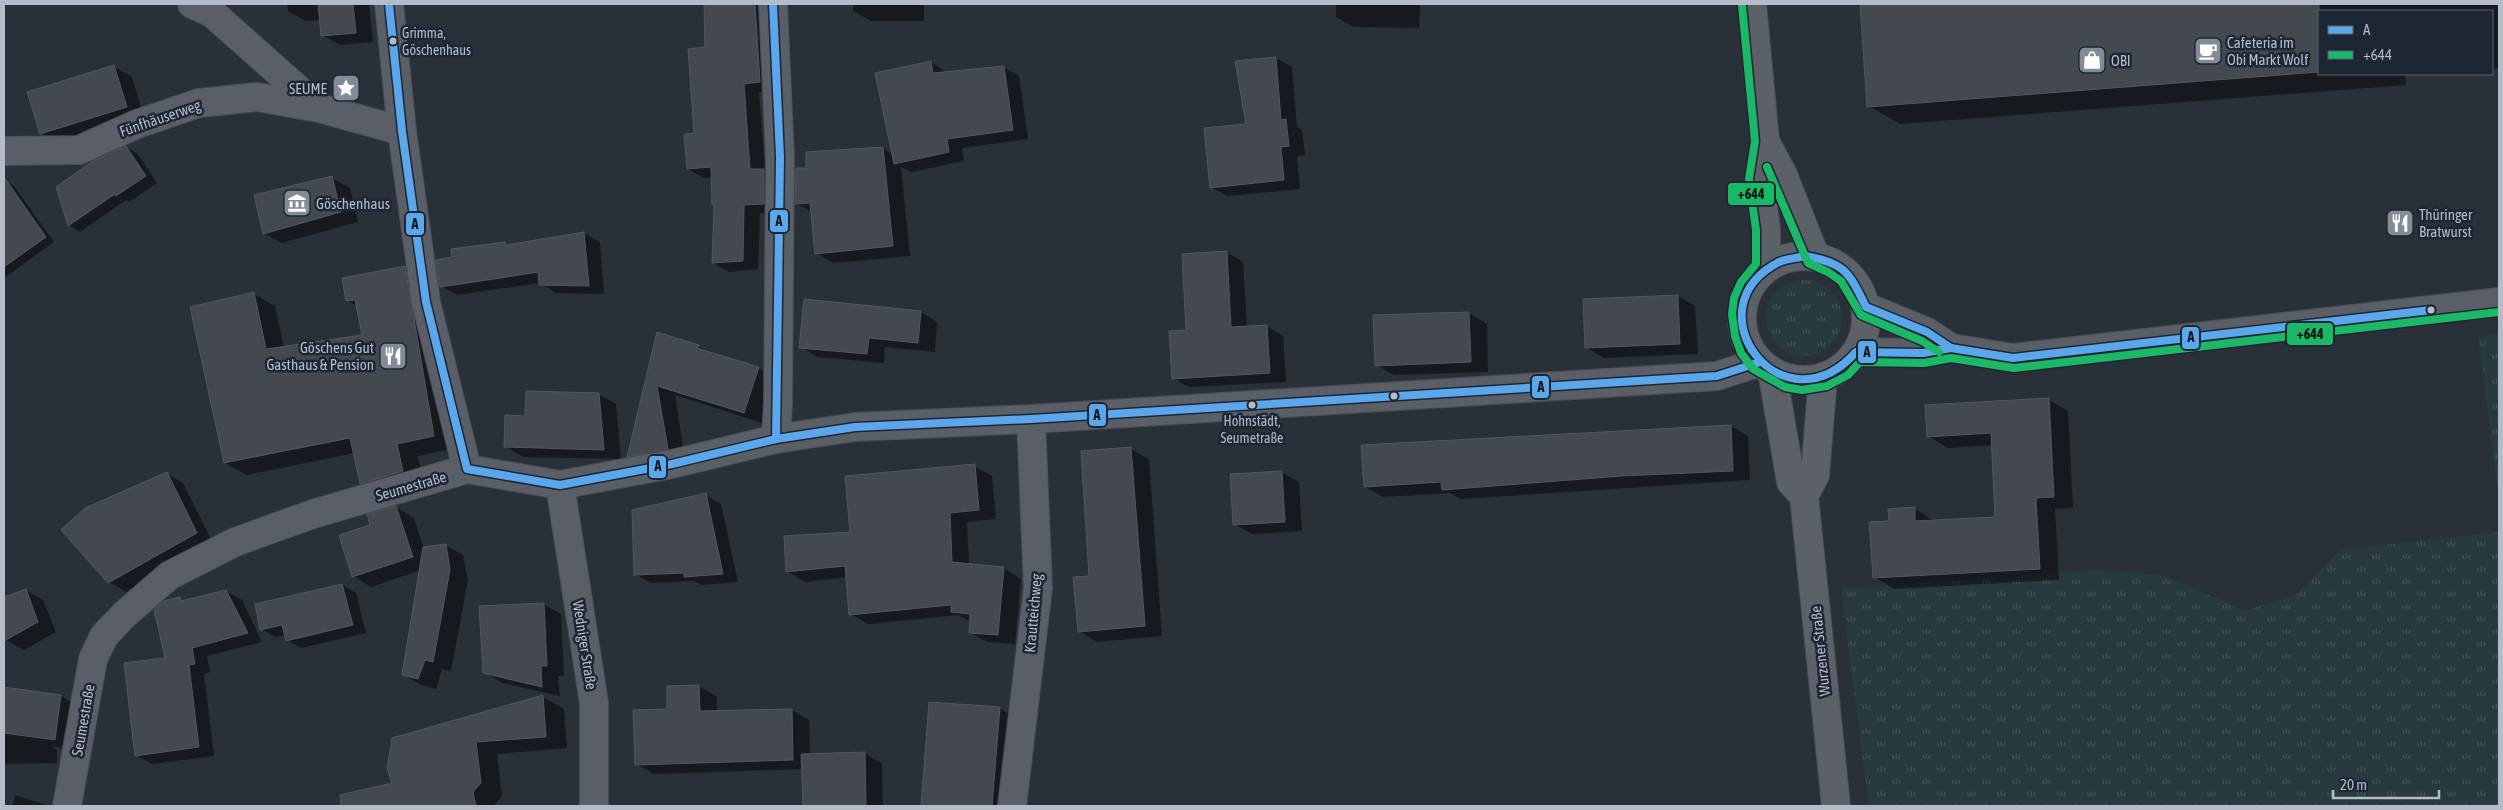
<svg xmlns="http://www.w3.org/2000/svg" width="2503" height="810" viewBox="0 0 2503 810" font-family="'Asap Condensed',sans-serif">
<style>
.grass{fill:url(#grass-tufts)}
.shadow{fill:#0007;fill-rule:evenodd}
.building{fill:#444950;stroke:#52575f}
.lines{fill:none;stroke-linecap:round;stroke-linejoin:round}
.minor-casing{stroke:#484c53;stroke-width:30}
.major-casing{stroke:#484c55;stroke-width:30}
.minor{stroke:#5a5e66;stroke-width:28}
.major{stroke:#5c6168;stroke-width:28}
.bus-1-casing{stroke:#1d2633;stroke-width:11}
.bus-2-casing{stroke:#1d2633;stroke-width:11}
.bus-1{stroke:#5aa8eb;stroke-width:8}
.bus-2{stroke:#1ab867;stroke-width:8}
.bus-dot{fill:#b4bcc9;stroke:#1d2633;stroke-width:2}
.labels{text-anchor:middle;dominant-baseline:central;stroke-width:5;stroke-linejoin:round;paint-order:stroke}
.bus-label{font-size:14px;fill:#b4bcc9;stroke:#1d2633;text-anchor:start}
.poi-label{font-size:15px;fill:#b4bcc9;stroke:#1d2633;text-anchor:start}
.street-label{font-size:15px;fill:#b4bcc9;stroke:#1d2633}
.line-badge{stroke:#1d2633;stroke-width:2}
.pale-badge-label{font-size:14px;text-anchor:middle;font-weight:bold;fill:#111}
</style>
<defs>
<pattern id="grass-tufts" width="24" height="20" patternUnits="userSpaceOnUse" patternTransform="scale(1.25)"><rect width="24" height="20" fill="#273a3e"/><path d="M3 7l-1-3M5 7V3M7 7l1-3M15 17l-1-3M17 17v-4M19 17l1-3" fill="none" stroke="#445559"/></pattern>
</defs>
<rect width="100%" height="100%" fill="#2a3038"/>
<!-- grass -->
<g class="grass">
<circle cx="1804" cy="318" r="38"/>
<polygon points="2499,334 2499,497 2478,337"/>
<polygon points="2499,532 2499,806 1869,806 1841,589 2102,570 2166,576 2245,611 2298,593 2340,550"/>
</g>
<!-- shadow -->
<g class="shadow">
<polygon points="287,4 369,4 373,42 340,45 322,35 321,20 305,21 288,11"/>
<polygon points="705,4 770,4 775,91 759,92 765,171 780,179 780,213 760,213 758,269 729,272 713,263 715,206 713,205 712,177 704,178 688,169 706,48"/>
<polygon points="853,4 924,4 924,21 871,21 853,11"/>
<polygon points="1336,4 1420,4 1419,28 1354,27 1336,17"/>
<polygon points="1861,4 2499,4 2499,68 2492,69 2492,11 2319,11 2319,74 2425,74 2405,75 2406,85 1900,124 1869,106"/>
<polygon points="1276,58 1292,67 1297,127 1302,130 1305,155 1297,156 1300,189 1227,196 1211,187 1247,125"/>
<polygon points="931,62 947,73 1003,67 1019,76 1028,139 962,148 964,161 911,172 901,167 910,256 833,263 816,253 812,212 796,203 807,169 883,148 893,154"/>
<polygon points="114,67 132,77 144,117 58,143 41,133"/>
<polygon points="126,147 138,154 157,183 129,202 126,200 80,232 69,225"/>
<polygon points="332,178 350,188 358,222 282,243 264,233"/>
<polygon points="6,181 14,186 54,242 4,278"/>
<path d="M 584,233 L 600,242 L 604,294 L 556,293 L 540,283 L 457,295 L 441,286 L 505,243 L 510,246 ZM 544,270 L 544,272 L 453,286 L 453,284 Z"/>
<polygon points="1227,252 1243,262 1247,327 1267,326 1283,336 1286,382 1189,387 1173,378 1187,331 1183,255"/>
<polygon points="405,267 427,280 455,448 418,456 424,484 383,496 362,483 355,453 247,475 225,463 254,294 275,306 284,348 364,336 358,307 347,300"/>
<polygon points="1678,296 1695,306 1698,354 1604,358 1587,348"/>
<polygon points="921,312 937,322 935,352 885,347 884,363 817,357 801,347"/>
<polygon points="1469,313 1487,324 1488,372 1394,375 1376,365"/>
<polygon points="658,333 758,368 776,378 762,423 675,395 685,459 646,466 628,456"/>
<polygon points="598,394 616,404 621,459 523,457 506,447 527,417"/>
<polygon points="2048,399 2068,411 2073,508 2055,509 2059,580 1894,589 1874,577 1890,523 1914,508 1934,521 1997,518 1993,445 1948,448 1928,436"/>
<polygon points="1731,426 1748,436 1750,480 1461,499 1450,493 1383,497 1365,487"/>
<polygon points="1131,449 1149,459 1162,636 1097,642 1080,632 1090,577"/>
<polygon points="974,466 992,476 996,519 967,522 969,565 1004,568 1021,579 1015,644 987,642 970,632 971,622 958,615 868,624 851,614 847,577 805,582 787,571 852,533"/>
<polygon points="1282,472 1299,482 1302,531 1252,534 1234,524"/>
<polygon points="167,474 183,483 213,543 126,592 109,582"/>
<polygon points="705,495 721,504 738,582 701,585 694,581 651,583 635,574"/>
<polygon points="396,507 414,518 424,549 445,545 463,555 468,580 451,671 442,669 436,689 421,685 404,675 421,570 371,587 353,576 371,526"/>
<polygon points="342,585 356,593 366,633 301,648 287,640 286,635 275,637 262,629"/>
<polygon points="25,590 43,600 56,632 24,650 6,640 4,633 4,598"/>
<polygon points="226,591 242,600 262,642 207,656 210,672 204,674 214,756 152,764 136,755 167,659 180,599 185,602"/>
<polygon points="543,604 561,614 564,676 558,676 560,696 502,683 484,672"/>
<polygon points="699,686 717,697 717,712 792,710 809,720 810,755 865,753 882,764 883,806 804,806 803,769 654,774 636,764 668,710"/>
<polygon points="4,688 61,696 78,706 72,749 51,746 57,750 57,763 4,764"/>
<polygon points="543,697 564,709 567,748 497,754 502,796 494,806 350,806 347,794 394,784"/>
<polygon points="930,703 999,708 1025,723 1018,806 922,806"/>
<polygon points="15,795 43,804 48,806 12,806"/>
</g>
<!-- building -->
<g class="building">
<polygon points="318,4 353,4 356,33 321,36"/>
<polygon points="704,4 755,4 760,82 744,84 750,169 764,169 764,204 744,205 743,261 712,263 714,205 712,205 711,167 687,169 684,134 694,133 688,49 705,47"/>
<polygon points="1860,4 2319,4 2319,72 1867,107"/>
<polygon points="1276,57 1281,120 1286,119 1289,146 1281,147 1284,180 1210,188 1204,128 1246,124 1235,61"/>
<polygon points="931,61 933,73 1004,66 1013,130 947,139 949,152 894,164 875,73"/>
<polygon points="114,65 127,107 40,134 27,92"/>
<polygon points="126,146 146,176 116,196 115,194 68,226 56,187 93,161"/>
<polygon points="883,147 893,246 815,254 810,203 795,204 796,168 806,168 806,152"/>
<polygon points="332,176 341,212 263,234 254,195"/>
<polygon points="4,177 46,237 4,267"/>
<polygon points="584,232 589,286 539,285 538,272 440,287 436,260 452,257 451,249 505,242 506,245"/>
<polygon points="1227,251 1231,327 1267,325 1270,373 1172,379 1169,331 1186,330 1182,254"/>
<polygon points="405,266 434,436 397,444 403,471 360,484 350,438 224,463 190,307 254,292 266,349 362,335 355,300 346,301 342,278"/>
<polygon points="1678,295 1680,344 1585,348 1583,299"/>
<polygon points="804,299 921,311 918,343 869,338 867,354 799,348"/>
<polygon points="1469,312 1471,362 1375,366 1373,315"/>
<polygon points="657,332 699,345 697,348 759,367 744,413 657,386 668,449 627,457"/>
<polygon points="526,391 599,393 604,450 504,447 505,415 525,416"/>
<polygon points="2049,398 2054,497 2036,498 2040,569 1873,578 1869,522 1889,521 1888,509 1915,507 1915,521 1995,517 1991,433 1927,437 1925,405"/>
<polygon points="1731,425 1733,471 1622,476 1442,490 1441,482 1364,487 1361,445"/>
<polygon points="1131,447 1145,626 1078,632 1073,577 1089,576 1081,451"/>
<polygon points="975,464 979,510 950,513 952,562 1004,567 998,635 969,633 970,614 951,612 951,605 849,615 845,566 786,572 784,536 850,532 845,476"/>
<polygon points="1282,471 1285,522 1233,525 1230,474"/>
<polygon points="167,472 197,533 108,583 61,530 85,508"/>
<polygon points="706,493 723,574 684,577 684,573 634,575 632,510"/>
<polygon points="396,506 413,557 352,577 339,535 370,525 367,514"/>
<polygon points="446,544 450,570 433,662 425,660 418,679 402,675 423,547"/>
<polygon points="342,584 353,625 286,641 282,625 260,630 255,604"/>
<polygon points="26,589 38,622 4,641 4,597"/>
<polygon points="226,590 248,633 192,648 195,664 189,665 199,747 135,756 124,663 165,658 154,610 164,601 180,597 181,601"/>
<polygon points="544,603 547,666 541,666 542,687 483,673 479,606"/>
<polygon points="699,685 700,711 792,709 793,760 635,765 633,710 667,709 667,686"/>
<polygon points="4,687 61,695 55,740 4,733"/>
<polygon points="543,695 546,737 476,742 481,783 473,792 476,806 341,806 340,795 392,783 387,768 392,738"/>
<polygon points="929,702 1000,707 992,806 921,806"/>
<polygon points="865,752 866,806 803,806 801,754"/>
</g>
<g class="lines">
<defs>
<g id="minor">
<polyline points="192,4 212,13 319,108"/>
<polyline points="389,4 402,131 426,302 467,469"/>
<polyline points="773,4 780,157 778,403 776,439"/>
<polyline points="4,151 79,150 137,124 199,103 257,97 319,108 402,131"/>
<polyline points="1866,307 1927,332 1951,348"/>
<polyline points="1856,352 1923,353 1951,348 2013,358 2499,302"/>
<polyline points="560,485 594,703 594,806"/>
<polyline points="67,806 93,659 104,636 124,615 148,594 170,575 235,542 313,514 467,469 560,485 672,464 776,439 855,427 1031,419 1717,376 1760,362"/>
<polyline points="1012,806 1038,588 1031,419"/>
</g>
<g id="major">
<polyline points="1752,4 1765,141 1759,179 1766,229 1766,268"/>
<polyline points="1765,141 1783,175 1815,256"/>
<circle cx="1804" cy="318" r="62"/>
<polyline points="1772,371 1791,482 1804,496"/>
<polyline points="1823,377 1815,475 1804,496 1836,806"/>
</g>
</defs>
<!-- minor casing -->
<use href="#minor" class="minor-casing"/>
<!-- major casing -->
<use href="#major" class="major-casing"/>
<!-- minor -->
<use href="#minor" class="minor"/>
<!-- major -->
<use href="#major" class="major"/>
<defs>
<g id="bus-1">
<polyline points="389,4 402,131 426,302 467,469 560,485 672,464 776,439 855,427 1031,419 1717,376 1760,362"/>
<polyline points="773,4 780,157 776,439"/>
<path d="M 1805,256 C 1845,263 1849,272 1866,307 L 1927,332 L 1951,348 L 1923,353 L 1856,352 C 1783,434 1688,309 1779,262 C 1786,259 1797,258 1805,256 Z"/>
<polyline points="1951,348 2013,358 2431,310"/>
</g>
<g id="bus-2">
<polyline points="1742,5 1755,141 1749,179 1756,230 1756,264 1741,282 1734,298 1732,314 1735,336 1741,353 1753,369 1785,387 1802,390 1827,386 1848,375 1860,362 1924,363 1951,358 2014,368 2499,312"/>
<polyline points="1767,167 1808,263 1828,272 1841,281 1861,315 1922,341 1939,352"/>
</g>
</defs>
<!-- bus-1 casing -->
<use href="#bus-1" class="bus-1-casing"/>
<!-- bus-2 casing -->
<use href="#bus-2" class="bus-2-casing"/>
<!-- bus-1 -->
<use href="#bus-1" class="bus-1"/>
<!-- bus-2 -->
<use href="#bus-2" class="bus-2"/>
</g>
<!-- icons -->
<defs>
<symbol id="cafe-square" viewBox="-11 -11 22 22"><rect x="-9" y="-9" width="18" height="18" rx="4" fill="#848b96" stroke="#1d2633"/><path d="M-5.5-4.5H6V0H3Q3 3.5 0 3.5H-2.5Q-5.5 3.5-5.5 0ZM3-3.2v2h1.7v-2ZM-6 4.5H4V6H-6Z" fill="#fff"/></symbol>
<symbol id="shop-square" viewBox="-11 -11 22 22"><rect x="-9" y="-9" width="18" height="18" rx="4" fill="#848b96" stroke="#1d2633"/><path d="M-5-2.5h2.3a2.7 3.5 0 0 1 5.4 0H5L5.5 6h-11ZM-1.5-2.5h3a1.5 2.3 0 0 0-3 0Z" fill="#fff"/></symbol>
<symbol id="sight-square" viewBox="-11 -11 22 22"><rect x="-9" y="-9" width="18" height="18" rx="4" fill="#848b96" stroke="#1d2633"/><path d="M0-6L1.8-2.2L6-1.7L2.9 1.2L3.7 5.4L0 3.3L-3.7 5.4L-2.9 1.2L-6-1.7L-1.8-2.2Z" fill="#fff"/></symbol>
<symbol id="museum-square" viewBox="-11 -11 22 22"><rect x="-9" y="-9" width="18" height="18" rx="4" fill="#848b96" stroke="#1d2633"/><path d="M0-6L6-3V-2H-6V-3ZM-5-1h2V3h-2ZM-1-1h2V3h-2ZM3-1h2V3H3ZM-6 4H6V6H-6Z" fill="#fff"/></symbol>
<symbol id="restaurant-square" viewBox="-11 -11 22 22"><rect x="-9" y="-9" width="18" height="18" rx="4" fill="#848b96" stroke="#1d2633"/><path d="M-5-6h1v4h1v-4h1v4h1v-4h1v5L-1.5 .5V6h-2V.5L-5-1ZM5-6V6H3V1.5H1.5Q1.5-4 5-6Z" fill="#fff"/></symbol>
</defs>
<g fill-rule="evenodd">
<use href="#cafe-square" x="2192" y="35" width="32" height="32"/>
<use href="#shop-square" x="2076" y="44" width="32" height="32"/>
<use href="#sight-square" x="330" y="72" width="32" height="32"/>
<use href="#museum-square" x="281" y="187" width="32" height="32"/>
<use href="#restaurant-square" x="2384" y="207" width="32" height="32"/>
<use href="#restaurant-square" x="377" y="340" width="32" height="32"/>
</g>
<!-- markers -->
<g class="bus-dot">
<circle cx="393" cy="41" r="4.5"/>
<circle cx="2431" cy="310" r="4.5"/>
<circle cx="1394" cy="396" r="4.5"/>
<circle cx="1252" cy="405" r="4.5"/>
</g>
<g class="labels">
<!-- bus labels -->
<g class="bus-label">
<text x="402" y="33">Grimma,<tspan x="402" dy="17">Göschenhaus</tspan></text>
<text x="1252" y="421" text-anchor="middle">Hohnstädt,<tspan x="1252" dy="17">Seumetraße</tspan></text>
</g>
<!-- poi labels -->
<g class="poi-label">
<text x="2227" y="42">Cafeteria im<tspan x="2227" dy="17">Obi Markt Wolf</tspan></text>
<text x="2111" y="60">OBI</text>
<text x="327" y="88" text-anchor="end">SEUME</text>
<text x="316" y="203">Göschenhaus</text>
<text x="2419" y="214">Thüringer<tspan x="2419" dy="17">Bratwurst</tspan></text>
<text x="374" y="347" text-anchor="end">Göschens Gut<tspan x="374" dy="17">Gasthaus &amp; Pension</tspan></text>
</g>
<!-- street labels -->
<g class="street-label">
<text transform="translate(160 118) rotate(-19)">Fünfhäuserweg</text>
<text transform="translate(411 486) rotate(-16)">Seumestraße</text>
<text transform="translate(1033 613) rotate(-85)">Krautteichweg</text>
<text transform="translate(585 645) rotate(81)">Wedniger Straße</text>
<text transform="translate(1820 651) rotate(-96)">Wurzener Straße</text>
<text transform="translate(83 720) rotate(-80)">Seumestraße</text>
</g>
</g>
<g class="line-badge">
<rect x="1727" y="182" width="48" height="24" rx="5" fill="#1ab867"/>
<rect x="769" y="209" width="20" height="24" rx="5" fill="#5aa8eb"/>
<rect x="405" y="212" width="20" height="24" rx="5" fill="#5aa8eb"/>
<rect x="2286" y="322" width="48" height="24" rx="5" fill="#1ab867"/>
<rect x="2181" y="326" width="19" height="24" rx="5" fill="#5aa8eb"/>
<rect x="1857" y="340" width="20" height="24" rx="5" fill="#5aa8eb"/>
<rect x="1531" y="375" width="19" height="24" rx="5" fill="#5aa8eb"/>
<rect x="1088" y="403" width="19" height="24" rx="5" fill="#5aa8eb"/>
<rect x="648" y="455" width="19" height="24" rx="5" fill="#5aa8eb"/>
</g>
<g class="pale-badge-label">
<text x="1751" y="199">+644</text>
<text x="779" y="226">A</text>
<text x="415" y="229">A</text>
<text x="2310" y="339">+644</text>
<text x="2191" y="342">A</text>
<text x="1867" y="357">A</text>
<text x="1541" y="392">A</text>
<text x="1097" y="420">A</text>
<text x="658" y="471">A</text>
</g>
<!-- border -->
<rect width="2503" height="810" fill="none" stroke="#b4bcc9" stroke-width="10"/>
<!-- legend -->
<rect x="2318" y="10" width="175" height="65" fill="#1d2633" stroke="#59626f"/>
<rect x="2328" y="26" width="25" height="8" fill="#5aa8eb" stroke="#59626f"/>
<text x="2363" y="35" font-size="15" fill="#b4bcc9">A</text>
<rect x="2328" y="51" width="25" height="8" fill="#1ab867" stroke="#59626f"/>
<text x="2363" y="60" font-size="15" fill="#b4bcc9">+644</text>
<!-- scale -->
<path d="M2333 790v8h106v-8" fill="none" stroke="#b4bcc9" stroke-width="2.5"/>
<text x="2340" y="790" font-size="15" fill="#b4bcc9" stroke="#1d2633" stroke-width="4" paint-order="stroke">20 m</text>
</svg>
